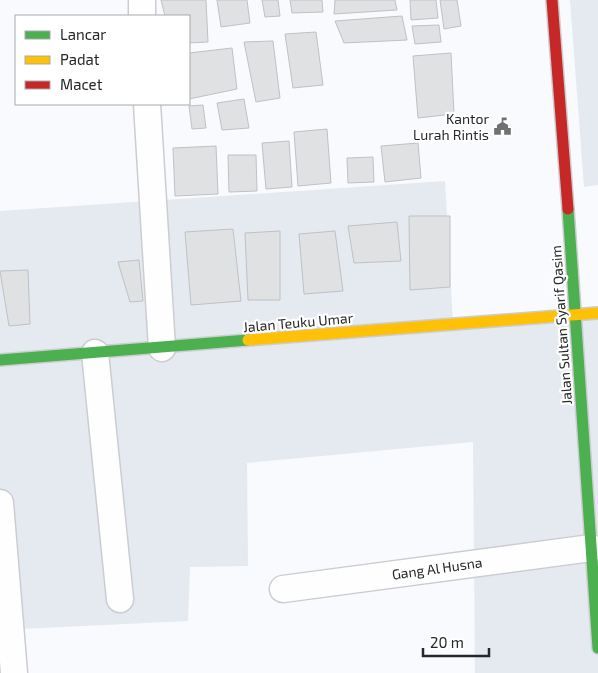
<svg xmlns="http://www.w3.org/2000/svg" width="598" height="673" viewBox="0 0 598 673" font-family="'Exo 2',sans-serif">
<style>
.built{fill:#e5eaf0}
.building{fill:#dfe1e3;stroke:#bfc1c4}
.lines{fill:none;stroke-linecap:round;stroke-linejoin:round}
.street-casing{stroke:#cccdd0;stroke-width:29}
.fast-casing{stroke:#cccdd0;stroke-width:14}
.slow-casing{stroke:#cccdd0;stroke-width:14}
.jam-casing{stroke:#cccdd0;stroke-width:14}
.street{stroke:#fefeff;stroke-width:26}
.fast{stroke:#4caf50;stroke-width:11}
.slow{stroke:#ffc107;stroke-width:11}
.jam{stroke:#c62828;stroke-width:11}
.labels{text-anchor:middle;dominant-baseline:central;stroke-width:4.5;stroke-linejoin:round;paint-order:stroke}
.poi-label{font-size:14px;fill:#262729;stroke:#fff;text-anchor:end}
.street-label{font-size:14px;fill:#262729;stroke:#fff}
</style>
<rect width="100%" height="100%" fill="#f8fafd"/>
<!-- built -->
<g class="built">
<polygon points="570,0 598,0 598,185 584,187"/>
<polygon points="445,181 453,323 598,306 598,673 475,673 473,442 247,463 248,566 190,567 188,621 0,630 0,211"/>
</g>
<!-- building -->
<g class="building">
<polygon points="161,0 206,0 208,42 189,43 189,16 165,16"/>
<polygon points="217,0 247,0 250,23 221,27"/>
<polygon points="262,0 278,0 280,16 265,17"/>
<polygon points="290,0 322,0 323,12 292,13"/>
<polygon points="335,0 395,0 397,10 334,14"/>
<polygon points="410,0 436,0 438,18 411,20"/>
<polygon points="440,0 457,0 461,26 444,29"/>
<polygon points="402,16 407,40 344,43 335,21"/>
<polygon points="439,25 441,42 415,44 412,26"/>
<polygon points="316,32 323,85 293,88 285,34"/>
<polygon points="273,41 280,98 256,102 244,42"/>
<polygon points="232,48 237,89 189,99 189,53"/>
<polygon points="451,53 454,114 418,118 413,56"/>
<polygon points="244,99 249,128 222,130 217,103"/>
<polygon points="203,105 206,128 192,129 189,106"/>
<polygon points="327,129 331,183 298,186 294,132"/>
<polygon points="289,141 292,187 266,189 262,143"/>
<polygon points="418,143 421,178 385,182 381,146"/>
<polygon points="216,146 218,194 175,196 173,148"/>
<polygon points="228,155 256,155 257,191 229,192"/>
<polygon points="373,157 374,182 348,183 347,158"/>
<polygon points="409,216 450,216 450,287 410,290"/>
<polygon points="397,222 401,261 354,263 348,226"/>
<polygon points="233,229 241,301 191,305 185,232"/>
<polygon points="280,231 280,300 248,300 245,233"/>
<polygon points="335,231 343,291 304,294 299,234"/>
<polygon points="139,260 143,301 130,302 118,262"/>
<polygon points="28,270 30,324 9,326 0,271"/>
</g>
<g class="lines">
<defs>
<g id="street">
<polyline points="142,0 142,16"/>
<polyline points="147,104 162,348"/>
<polyline points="95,353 120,599"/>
<polyline points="0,503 14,673"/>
<polyline points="283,589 591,548"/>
</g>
<g id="fast">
<polyline points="568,209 598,648"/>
<polyline points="0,360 248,340"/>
</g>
<polyline id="slow" points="248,340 598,313"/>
<polyline id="jam" points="552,0 568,209"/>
</defs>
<!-- street casing -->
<use href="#street" class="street-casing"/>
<!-- fast casing -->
<use href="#fast" class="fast-casing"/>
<!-- slow casing -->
<use href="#slow" class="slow-casing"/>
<!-- jam casing -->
<use href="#jam" class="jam-casing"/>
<!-- street -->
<use href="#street" class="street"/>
<!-- fast -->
<use href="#fast" class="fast"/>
<!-- slow -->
<use href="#slow" class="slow"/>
<!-- jam -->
<use href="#jam" class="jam"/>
</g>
<!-- icons -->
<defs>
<symbol id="civic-bare" viewBox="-9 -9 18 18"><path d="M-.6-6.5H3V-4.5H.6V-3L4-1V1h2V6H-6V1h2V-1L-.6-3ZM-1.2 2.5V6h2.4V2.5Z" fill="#707173" stroke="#fff" stroke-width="2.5" paint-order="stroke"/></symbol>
</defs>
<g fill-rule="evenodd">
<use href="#civic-bare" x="490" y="114" width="25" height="25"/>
</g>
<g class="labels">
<!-- poi labels -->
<g class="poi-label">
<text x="489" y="118">Kantor<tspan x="489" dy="16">Lurah Rintis</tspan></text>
</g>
<!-- street labels -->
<g class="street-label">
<text transform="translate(298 322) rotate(-5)">Jalan Teuku Umar</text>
<text transform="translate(561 325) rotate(-94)">Jalan Sultan Syarif Qasim</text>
<text transform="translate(437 568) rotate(-8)">Gang Al Husna</text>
</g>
</g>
<!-- legend -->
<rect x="15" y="15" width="175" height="90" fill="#ffffff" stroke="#a8a9a9"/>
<rect x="25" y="31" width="25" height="8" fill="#4caf50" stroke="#a8a9a9"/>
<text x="60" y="40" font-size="15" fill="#262729">Lancar</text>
<rect x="25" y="56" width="25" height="8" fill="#ffc107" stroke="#a8a9a9"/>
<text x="60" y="65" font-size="15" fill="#262729">Padat</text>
<rect x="25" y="81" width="25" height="8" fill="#c62828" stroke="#a8a9a9"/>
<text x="60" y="90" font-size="15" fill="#262729">Macet</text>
<!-- scale -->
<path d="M423 648v8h66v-8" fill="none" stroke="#262729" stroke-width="2.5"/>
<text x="430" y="648" font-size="15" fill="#262729" stroke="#ffffff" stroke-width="4" paint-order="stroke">20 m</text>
</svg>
